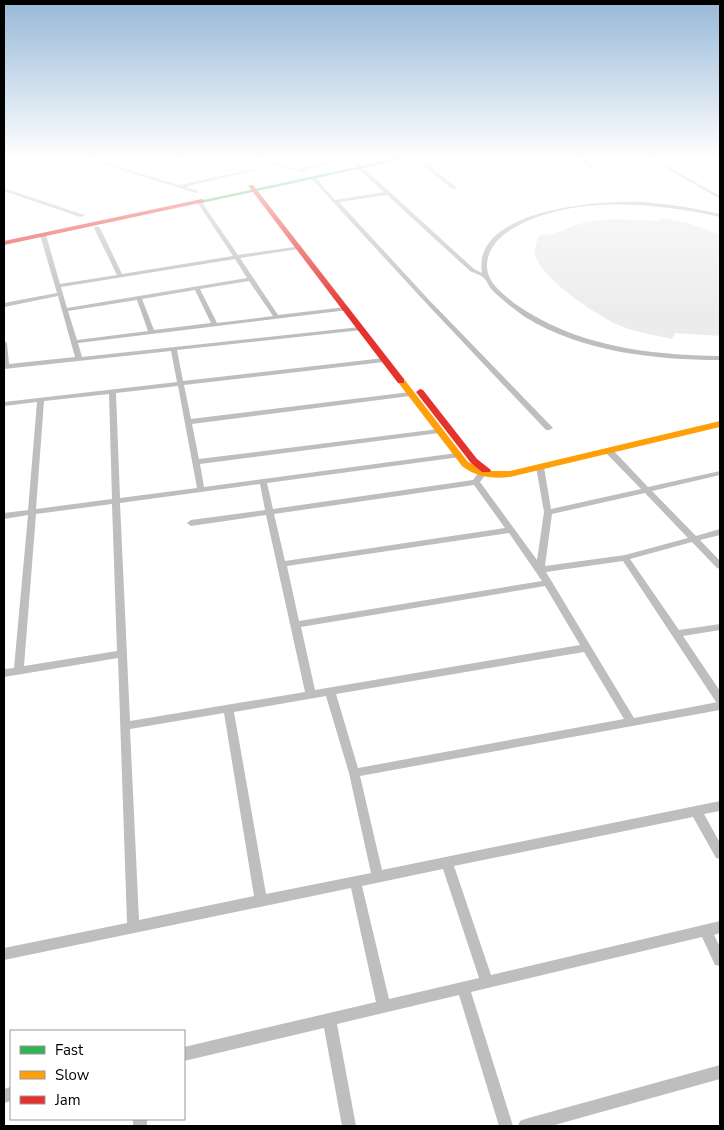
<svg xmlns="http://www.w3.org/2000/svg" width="724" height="1130" viewBox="0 0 724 1130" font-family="'Nunito Sans',sans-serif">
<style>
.green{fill:#ececec}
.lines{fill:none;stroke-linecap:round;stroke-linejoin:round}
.street{fill:#bebebe;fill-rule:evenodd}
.fast{fill:#30b455;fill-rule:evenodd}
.slow{fill:#ff9f0a;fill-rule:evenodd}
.jam{fill:#e5322d;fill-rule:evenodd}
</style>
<rect width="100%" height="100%" fill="#fff"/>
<!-- green -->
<path class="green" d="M 662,218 L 687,223 L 720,234 L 720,336 L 675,333 L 672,339 C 654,335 633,332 616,324 C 594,313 541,279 535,254 C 534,248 537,241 539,235 C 554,237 570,225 587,222 C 610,217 634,220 657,221 Z"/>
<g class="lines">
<!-- street -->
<g class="street">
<polygon points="79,157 86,157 179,185 253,169 255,170 185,187 198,191 198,192 196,193"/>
<polygon points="171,157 178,157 196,163 194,164"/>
<polygon points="250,157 257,157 298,169 350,157 358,157 303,170 306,172 304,173"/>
<polygon points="413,157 418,157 456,187 456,189 452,189"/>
<polygon points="575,157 580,157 596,167 592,168"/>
<polygon points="646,157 651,157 720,196 720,199"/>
<path d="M 353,162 L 357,162 L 474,269 L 482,273 C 471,208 603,200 644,202 C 670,204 695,208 720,214 L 720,217 C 656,203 571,194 512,229 C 498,237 486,251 487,268 C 488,283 503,294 514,303 C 574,346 648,355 720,356 L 720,360 C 655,360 582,352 525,317 C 514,309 502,300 492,290 C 489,287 487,281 484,278 C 481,275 474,273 470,271 L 387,195 L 339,202 L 430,301 L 553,428 L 549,430 L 546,430 L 426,303 L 310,177 L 314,176 L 335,200 L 384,192 L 353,164 Z"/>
<polygon points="4,188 84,215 85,216 80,217 4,191"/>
<path d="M 199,201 L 201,201 L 238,255 L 301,246 L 302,247 L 299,249 L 240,258 L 278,315 L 346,307 L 349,309 L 348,310 L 78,343 L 82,357 L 360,327 L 363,329 L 362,330 L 177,350 L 183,381 L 384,358 L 387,360 L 384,362 L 184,385 L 191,419 L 410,392 L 413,394 L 410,396 L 192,424 L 199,459 L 439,429 L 443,431 L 439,433 L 200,464 L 204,487 L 457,453 L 460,453 L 461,455 L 460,457 L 267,483 L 273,509 L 473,480 L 482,468 L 485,468 L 489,470 L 480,482 L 537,560 L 544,512 L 536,467 L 537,465 L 540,465 L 544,467 L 551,509 L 641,489 L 606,453 L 605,451 L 609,449 L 612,449 L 648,487 L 720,471 L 720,475 L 652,491 L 696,536 L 720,529 L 720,535 L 700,540 L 720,561 L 720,569 L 717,568 L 692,542 L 630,559 L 679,630 L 720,624 L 720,630 L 683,636 L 720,691 L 720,710 L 360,776 L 382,870 L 720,801 L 720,811 L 704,814 L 720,843 L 720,859 L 716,858 L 693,817 L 454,866 L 491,975 L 720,921 L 720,933 L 714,935 L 720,947 L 720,966 L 715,965 L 702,937 L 471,992 L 513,1126 L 499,1126 L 459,995 L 337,1024 L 356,1126 L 342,1126 L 324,1028 L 184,1061 L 184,1047 L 376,1002 L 351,888 L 4,960 L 4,948 L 127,923 L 118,658 L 4,677 L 4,669 L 14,668 L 28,515 L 4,519 L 4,513 L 28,510 L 37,402 L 4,406 L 4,402 L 177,382 L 171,351 L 4,369 L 4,341 L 7,343 L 9,364 L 75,357 L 58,296 L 4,307 L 4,303 L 57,293 L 40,235 L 43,233 L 46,235 L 60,284 L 117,275 L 94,228 L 97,226 L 100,228 L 122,274 L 233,256 L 197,202 ZM 235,259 L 247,278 L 67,308 L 61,287 ZM 249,281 L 273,316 L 217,323 L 200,289 ZM 195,290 L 211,323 L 154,330 L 142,299 ZM 137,300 L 148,331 L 77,340 L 68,311 ZM 178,386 L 197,488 L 120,498 L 116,393 ZM 109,394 L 112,499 L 36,509 L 44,401 ZM 260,484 L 265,510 L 191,520 L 187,523 L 191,526 L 266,515 L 305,692 L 130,721 L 120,503 ZM 474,485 L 505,528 L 285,561 L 274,514 ZM 645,493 L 688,538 L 625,555 L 545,566 L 552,514 ZM 112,504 L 117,651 L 24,666 L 36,514 ZM 509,533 L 542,581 L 299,621 L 287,566 ZM 623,561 L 716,702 L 718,702 L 634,718 L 546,572 ZM 545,586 L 580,645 L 315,690 L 301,627 ZM 584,652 L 624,719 L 358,768 L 336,694 ZM 326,696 L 349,773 L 371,873 L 266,894 L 234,712 ZM 224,713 L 254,896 L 139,920 L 130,729 ZM 443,869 L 479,978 L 389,999 L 362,886 Z"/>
<polygon points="720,1065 720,1079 551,1126 518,1126 520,1121 525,1119"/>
<polygon points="11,1087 11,1101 4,1103 4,1089"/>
<rect x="133" y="1119" width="14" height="7"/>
</g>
<!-- fast -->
<polygon class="fast" points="402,157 413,157 202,203 199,201"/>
<!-- slow -->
<path class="slow" d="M 401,378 L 404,379 L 468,462 L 487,471 L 510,471 L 720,421 L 720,427 L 510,477 C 492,479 476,477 462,466 L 397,381 Z"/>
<!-- jam -->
<g class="jam">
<polygon points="249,185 253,185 404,379 404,383 398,383 249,187"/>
<polygon points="202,199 204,200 204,202 4,245 4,241"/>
<polygon points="420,389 423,390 477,459 491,470 490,472 482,472 471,463 416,392"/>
</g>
</g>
<!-- sky -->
<linearGradient id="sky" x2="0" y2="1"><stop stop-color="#97b8d8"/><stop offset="0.5" stop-color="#fff"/><stop offset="1" stop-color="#fff" stop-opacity="0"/></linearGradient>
<rect width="724" height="315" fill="url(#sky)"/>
<!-- border -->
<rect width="724" height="1130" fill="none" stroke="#000000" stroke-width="10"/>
<!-- legend -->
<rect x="10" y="1030" width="175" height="90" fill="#ffffff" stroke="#999999"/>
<rect x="20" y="1046" width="25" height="8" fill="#30b455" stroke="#999999"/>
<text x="55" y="1055" font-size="15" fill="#000000">Fast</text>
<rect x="20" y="1071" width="25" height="8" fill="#ff9f0a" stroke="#999999"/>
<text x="55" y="1080" font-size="15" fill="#000000">Slow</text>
<rect x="20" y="1096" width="25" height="8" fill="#e5322d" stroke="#999999"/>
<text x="55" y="1105" font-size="15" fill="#000000">Jam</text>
</svg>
